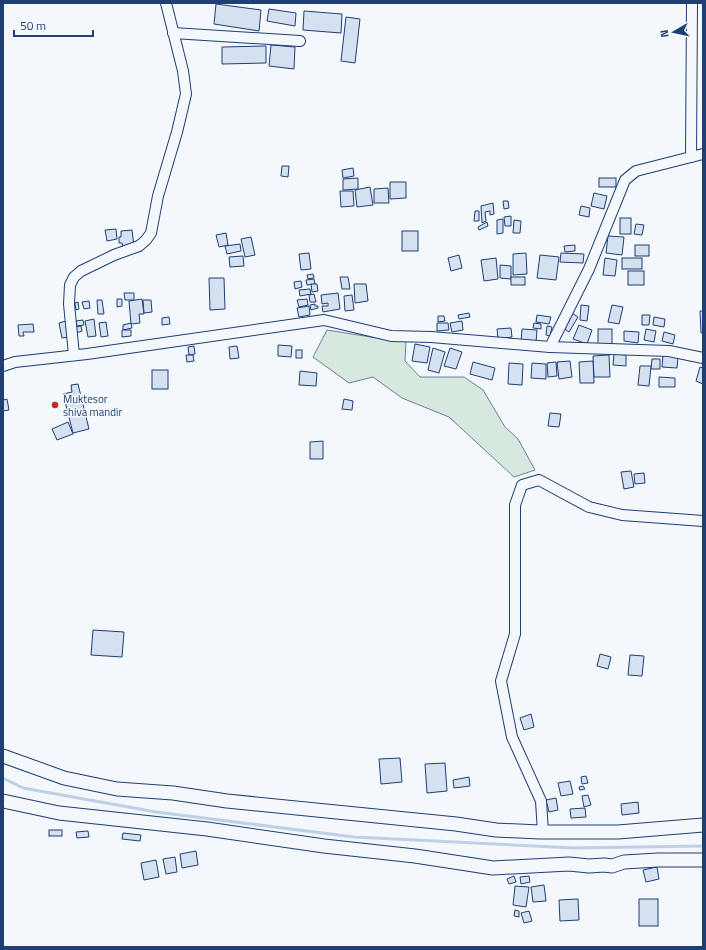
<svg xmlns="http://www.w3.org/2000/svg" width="706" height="950" viewBox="0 0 706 950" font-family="'Titillium Web',sans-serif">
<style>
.green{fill:#d7e8df;stroke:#687fa3}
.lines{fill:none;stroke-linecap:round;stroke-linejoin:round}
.stream{stroke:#bed0e5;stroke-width:3}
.building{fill:#d5e0f0;stroke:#1d3f73}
.minor-casing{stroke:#1d3f73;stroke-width:12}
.secondary-casing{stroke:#1d3f73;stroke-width:15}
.minor{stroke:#f4f7fb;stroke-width:10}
.secondary{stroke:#f4f7fb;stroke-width:13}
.poi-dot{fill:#c62828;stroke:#f4f7fb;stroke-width:1.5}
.labels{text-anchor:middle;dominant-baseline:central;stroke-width:3;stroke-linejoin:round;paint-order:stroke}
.poi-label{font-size:11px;fill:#1d3f73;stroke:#f4f7fb;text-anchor:start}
</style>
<rect width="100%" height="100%" fill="#f4f7fb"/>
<!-- green -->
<polygon class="green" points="327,330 371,337 406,339 405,361 420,377 464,377 483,390 505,427 518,439 535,470 514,477 449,417 402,398 373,377 349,383 313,357"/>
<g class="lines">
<!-- stream -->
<polyline class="stream" points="3,778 23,788 156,812 354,837 574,848 703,846"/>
</g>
<!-- building -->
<g class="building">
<polygon points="216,4 261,10 259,31 214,24"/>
<polygon points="269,9 296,13 295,26 267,21"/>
<polygon points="304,11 342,14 341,33 303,30"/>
<polygon points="346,17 360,19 355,63 341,61"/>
<polygon points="271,45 295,47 294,69 269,66"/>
<polygon points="266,46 266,63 222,64 222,47"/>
<polygon points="282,166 289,166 288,177 281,176"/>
<polygon points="353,168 354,176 343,178 342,170"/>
<polygon points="358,178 358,189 343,190 343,179"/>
<rect x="599" y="178" width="17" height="9"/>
<polygon points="390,182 406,182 406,198 390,199"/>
<polygon points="370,187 373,205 357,207 355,190"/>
<polygon points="388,188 389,203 374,203 374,189"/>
<polygon points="340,191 353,191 354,206 341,207"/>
<polygon points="594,193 607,196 604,209 591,206"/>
<polygon points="503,201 508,201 509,208 504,209"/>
<polygon points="493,203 494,214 490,215 490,211 485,212 486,221 482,223 481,206"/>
<polygon points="581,206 590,208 589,217 579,215"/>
<polygon points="475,211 479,211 479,221 474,221"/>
<polygon points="511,216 511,226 505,226 504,217"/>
<rect x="620" y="218" width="11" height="16"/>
<polygon points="503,219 503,233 497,234 497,220"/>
<polygon points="514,220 521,221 520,233 513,233"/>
<polygon points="487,222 488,226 479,230 478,227"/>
<polygon points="636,224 644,225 642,235 634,234"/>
<polygon points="116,229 117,239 107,241 105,230"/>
<polygon points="132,230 134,246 123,247 122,243 119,243 119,237 121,237 121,231"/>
<rect x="402" y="231" width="16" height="20"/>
<polygon points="226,233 228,245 219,247 216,235"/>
<polygon points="608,236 624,237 622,255 606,253"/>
<polygon points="251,237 255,255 245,257 241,239"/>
<polygon points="240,244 241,251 227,254 225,246"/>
<polygon points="575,245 575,251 565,252 564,246"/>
<rect x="635" y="245" width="14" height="11"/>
<polygon points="309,253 311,269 301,270 299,254"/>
<polygon points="526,253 527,274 513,275 513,254"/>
<polygon points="561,253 584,254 583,263 560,262"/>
<polygon points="459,255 462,268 451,271 448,258"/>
<polygon points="540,255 559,257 556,280 537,278"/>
<polygon points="243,256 244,266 230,267 229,257"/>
<polygon points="496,258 498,279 484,281 481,260"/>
<polygon points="605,258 617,260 615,276 603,275"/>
<rect x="622" y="258" width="20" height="11"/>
<polygon points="500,265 511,266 511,279 500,278"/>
<rect x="628" y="271" width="16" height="14"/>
<polygon points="313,274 314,278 308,279 307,275"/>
<polygon points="340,277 348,277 350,289 342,289"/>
<rect x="511" y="277" width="14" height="8"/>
<polygon points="209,278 224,278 225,309 210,310"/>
<polygon points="314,279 315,284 307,285 306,280"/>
<polygon points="301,281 302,287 295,289 294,282"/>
<polygon points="311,284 317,284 318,291 312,292"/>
<polygon points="354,284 366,284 368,301 355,303"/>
<polygon points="310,289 311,294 300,296 299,290"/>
<polygon points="124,293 134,293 134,300 125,300"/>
<polygon points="338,293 340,309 323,312 322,306 328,306 328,303 322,304 321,295"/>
<polygon points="314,294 316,302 310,302 309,295"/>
<polygon points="352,295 354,310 345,311 344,296"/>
<polygon points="117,299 122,299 122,306 117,307"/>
<polygon points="142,299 144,314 139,314 140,323 131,324 129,301"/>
<polygon points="307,299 308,305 299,307 297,300"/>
<polygon points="97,300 102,300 104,314 98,314"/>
<polygon points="143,300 151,300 152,312 144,313"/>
<polygon points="89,301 90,308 84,309 82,302"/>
<polygon points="78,302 79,309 76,310 75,303"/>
<polygon points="315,304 315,306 318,306 318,308 311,310 310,305"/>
<polygon points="581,305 589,306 587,321 580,320"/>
<polygon points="612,305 623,307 619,324 608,322"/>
<polygon points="309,306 310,315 299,317 297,308"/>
<polygon points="700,311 703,311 703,333 701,333"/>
<polygon points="469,313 470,317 459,319 458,315"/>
<polygon points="572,313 578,317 569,332 563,328"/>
<polygon points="537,315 551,317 549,324 536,322"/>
<polygon points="642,315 650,315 649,325 642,325"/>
<polygon points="438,316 444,316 445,321 438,322"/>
<polygon points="169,317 170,324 162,325 162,318"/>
<polygon points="654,317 665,319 664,327 653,325"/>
<polygon points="94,319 96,336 88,337 85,321"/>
<polygon points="83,320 84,325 77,326 76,321"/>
<polygon points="66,321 69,337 62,338 59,323"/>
<polygon points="462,321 463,330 452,332 450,323"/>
<polygon points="106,322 108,336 101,337 99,323"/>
<polygon points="131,323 132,328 123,330 123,325"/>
<polygon points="437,323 448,323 449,330 437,331"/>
<polygon points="534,323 541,324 541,329 533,328"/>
<polygon points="33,324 34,332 23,332 24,336 19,336 18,325"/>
<polygon points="579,325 592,330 587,344 573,339"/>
<polygon points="81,326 82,331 76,333 75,327"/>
<polygon points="547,326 552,327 550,336 546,335"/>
<polygon points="511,328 512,337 498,339 497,329"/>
<polygon points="522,329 537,330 536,343 521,342"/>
<rect x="598" y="329" width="14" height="15"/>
<polygon points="646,329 656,331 654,342 644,340"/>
<polygon points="122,330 131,330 131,336 122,337"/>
<polygon points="624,331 639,332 638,343 624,341"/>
<polygon points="664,332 675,335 673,344 662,341"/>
<polygon points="415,344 430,347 427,363 412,361"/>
<polygon points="278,345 292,346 291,357 278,356"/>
<polygon points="194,346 195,354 189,355 188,347"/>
<polygon points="237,346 239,358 230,359 229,347"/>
<polygon points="433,348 445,352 439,373 428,370"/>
<polygon points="450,348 462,352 456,369 444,366"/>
<rect x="296" y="350" width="6" height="8"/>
<polygon points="614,354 626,355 626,366 613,365"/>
<polygon points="186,355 193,355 194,361 187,362"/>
<polygon points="609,355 610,377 594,377 593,356"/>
<polygon points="663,355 678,356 677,368 662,367"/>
<polygon points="652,359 660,359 660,369 651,369"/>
<polygon points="570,361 572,377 559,379 557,362"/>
<polygon points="593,361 594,383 580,383 579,362"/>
<polygon points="473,362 495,368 492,380 470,374"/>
<polygon points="556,362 557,376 548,377 547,363"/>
<polygon points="509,363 523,364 522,385 508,384"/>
<polygon points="532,363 546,364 546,379 531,378"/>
<polygon points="640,366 651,366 649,386 638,385"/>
<polygon points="700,367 703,368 703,384 696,381"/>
<rect x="152" y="370" width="16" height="19"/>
<polygon points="300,371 317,373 316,386 299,385"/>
<polygon points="659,377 675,378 675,387 659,387"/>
<polygon points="78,384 89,429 73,433 63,394 72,392 71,385"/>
<polygon points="7,399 9,410 3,411 3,400"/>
<polygon points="344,399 353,401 352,410 342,409"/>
<polygon points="550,413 561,414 559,427 548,426"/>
<polygon points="68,422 73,434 57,440 52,429"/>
<polygon points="323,441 323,459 310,459 310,442"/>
<polygon points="631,471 634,487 624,489 621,472"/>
<polygon points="644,473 645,483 635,484 634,474"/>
<polygon points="93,630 124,632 122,657 91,655"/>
<polygon points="600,654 611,657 608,669 597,666"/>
<polygon points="630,655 644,656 642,676 628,675"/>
<polygon points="531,714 534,727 524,730 520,718"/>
<polygon points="400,758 402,782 381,784 379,759"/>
<polygon points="445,763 447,791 427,793 425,764"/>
<polygon points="586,776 588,783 582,784 581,777"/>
<polygon points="469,777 470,786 454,788 453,780"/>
<polygon points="570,781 573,794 561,796 558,783"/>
<polygon points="583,786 585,789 580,790 579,787"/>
<polygon points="588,795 591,805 584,807 582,796"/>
<polygon points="556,798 558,810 549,812 546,800"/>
<polygon points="638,802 639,813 622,815 621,804"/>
<polygon points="585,808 586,817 571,818 570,809"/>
<rect x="49" y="830" width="13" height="6"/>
<polygon points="88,831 89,837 77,838 76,832"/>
<polygon points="123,833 141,835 140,841 122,839"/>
<polygon points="196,851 198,865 182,868 180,854"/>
<polygon points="175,857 177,872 166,874 163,859"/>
<polygon points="156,860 159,877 144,880 141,863"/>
<polygon points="657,867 659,879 646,882 643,870"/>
<polygon points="514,876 516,882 509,884 507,879"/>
<polygon points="529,876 530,882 521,884 520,877"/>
<polygon points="544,885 546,901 533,902 531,887"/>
<polygon points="515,886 529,887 526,907 513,905"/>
<polygon points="578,899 579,920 560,921 559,900"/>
<rect x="639" y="899" width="19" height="27"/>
<polygon points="515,910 519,911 519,917 514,916"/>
<polygon points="529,911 532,921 524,923 521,913"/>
</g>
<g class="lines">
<defs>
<g id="minor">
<polyline points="173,33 300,41"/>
<polyline points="691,157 703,154"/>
<polyline points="550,347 669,351 703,358"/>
<polyline points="74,355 69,304 70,285 74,277 81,271 114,255 139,246 146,240 151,233 158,196 177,132 186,94 183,71 166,3"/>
<polyline points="3,366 15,362 87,354 324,320 391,336 431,337 550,347 589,269 625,180 636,171 691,157 692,3"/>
<polyline points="543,832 541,801 512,737 501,681 515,634 515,505 522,485 539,480 589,507 622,515 703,521"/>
</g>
<g id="secondary">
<polyline points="3,756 64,778 117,789 173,793 227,801 456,824 496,830 540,832 618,832 703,825"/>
<polyline points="3,801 59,813 207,829 324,846 415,856 493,868 569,864 589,866 604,865 612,866 624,862 658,860 703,860"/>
</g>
</defs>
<!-- minor casing -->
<use href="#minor" class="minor-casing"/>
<!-- secondary casing -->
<use href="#secondary" class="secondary-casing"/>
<!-- minor -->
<use href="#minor" class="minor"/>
<!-- secondary -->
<use href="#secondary" class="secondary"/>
</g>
<!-- markers -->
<circle class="poi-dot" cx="55" cy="405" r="4"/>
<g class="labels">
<!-- poi labels -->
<g class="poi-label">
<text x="63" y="399">Muktesor<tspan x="63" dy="13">shiva mandir</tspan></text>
</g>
</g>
<!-- border -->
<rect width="706" height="950" fill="none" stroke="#1d3f73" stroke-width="8"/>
<!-- north arrow -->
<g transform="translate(674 32) rotate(261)" stroke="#f4f7fb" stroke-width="3" paint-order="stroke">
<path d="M0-3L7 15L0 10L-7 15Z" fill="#1d3f73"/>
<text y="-6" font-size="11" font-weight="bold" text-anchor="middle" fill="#1d3f73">N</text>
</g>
<!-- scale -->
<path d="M14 30v6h79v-6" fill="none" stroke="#1d3f73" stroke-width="2"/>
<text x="20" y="30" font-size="12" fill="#1d3f73" stroke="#f4f7fb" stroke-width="3" paint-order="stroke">50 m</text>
</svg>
